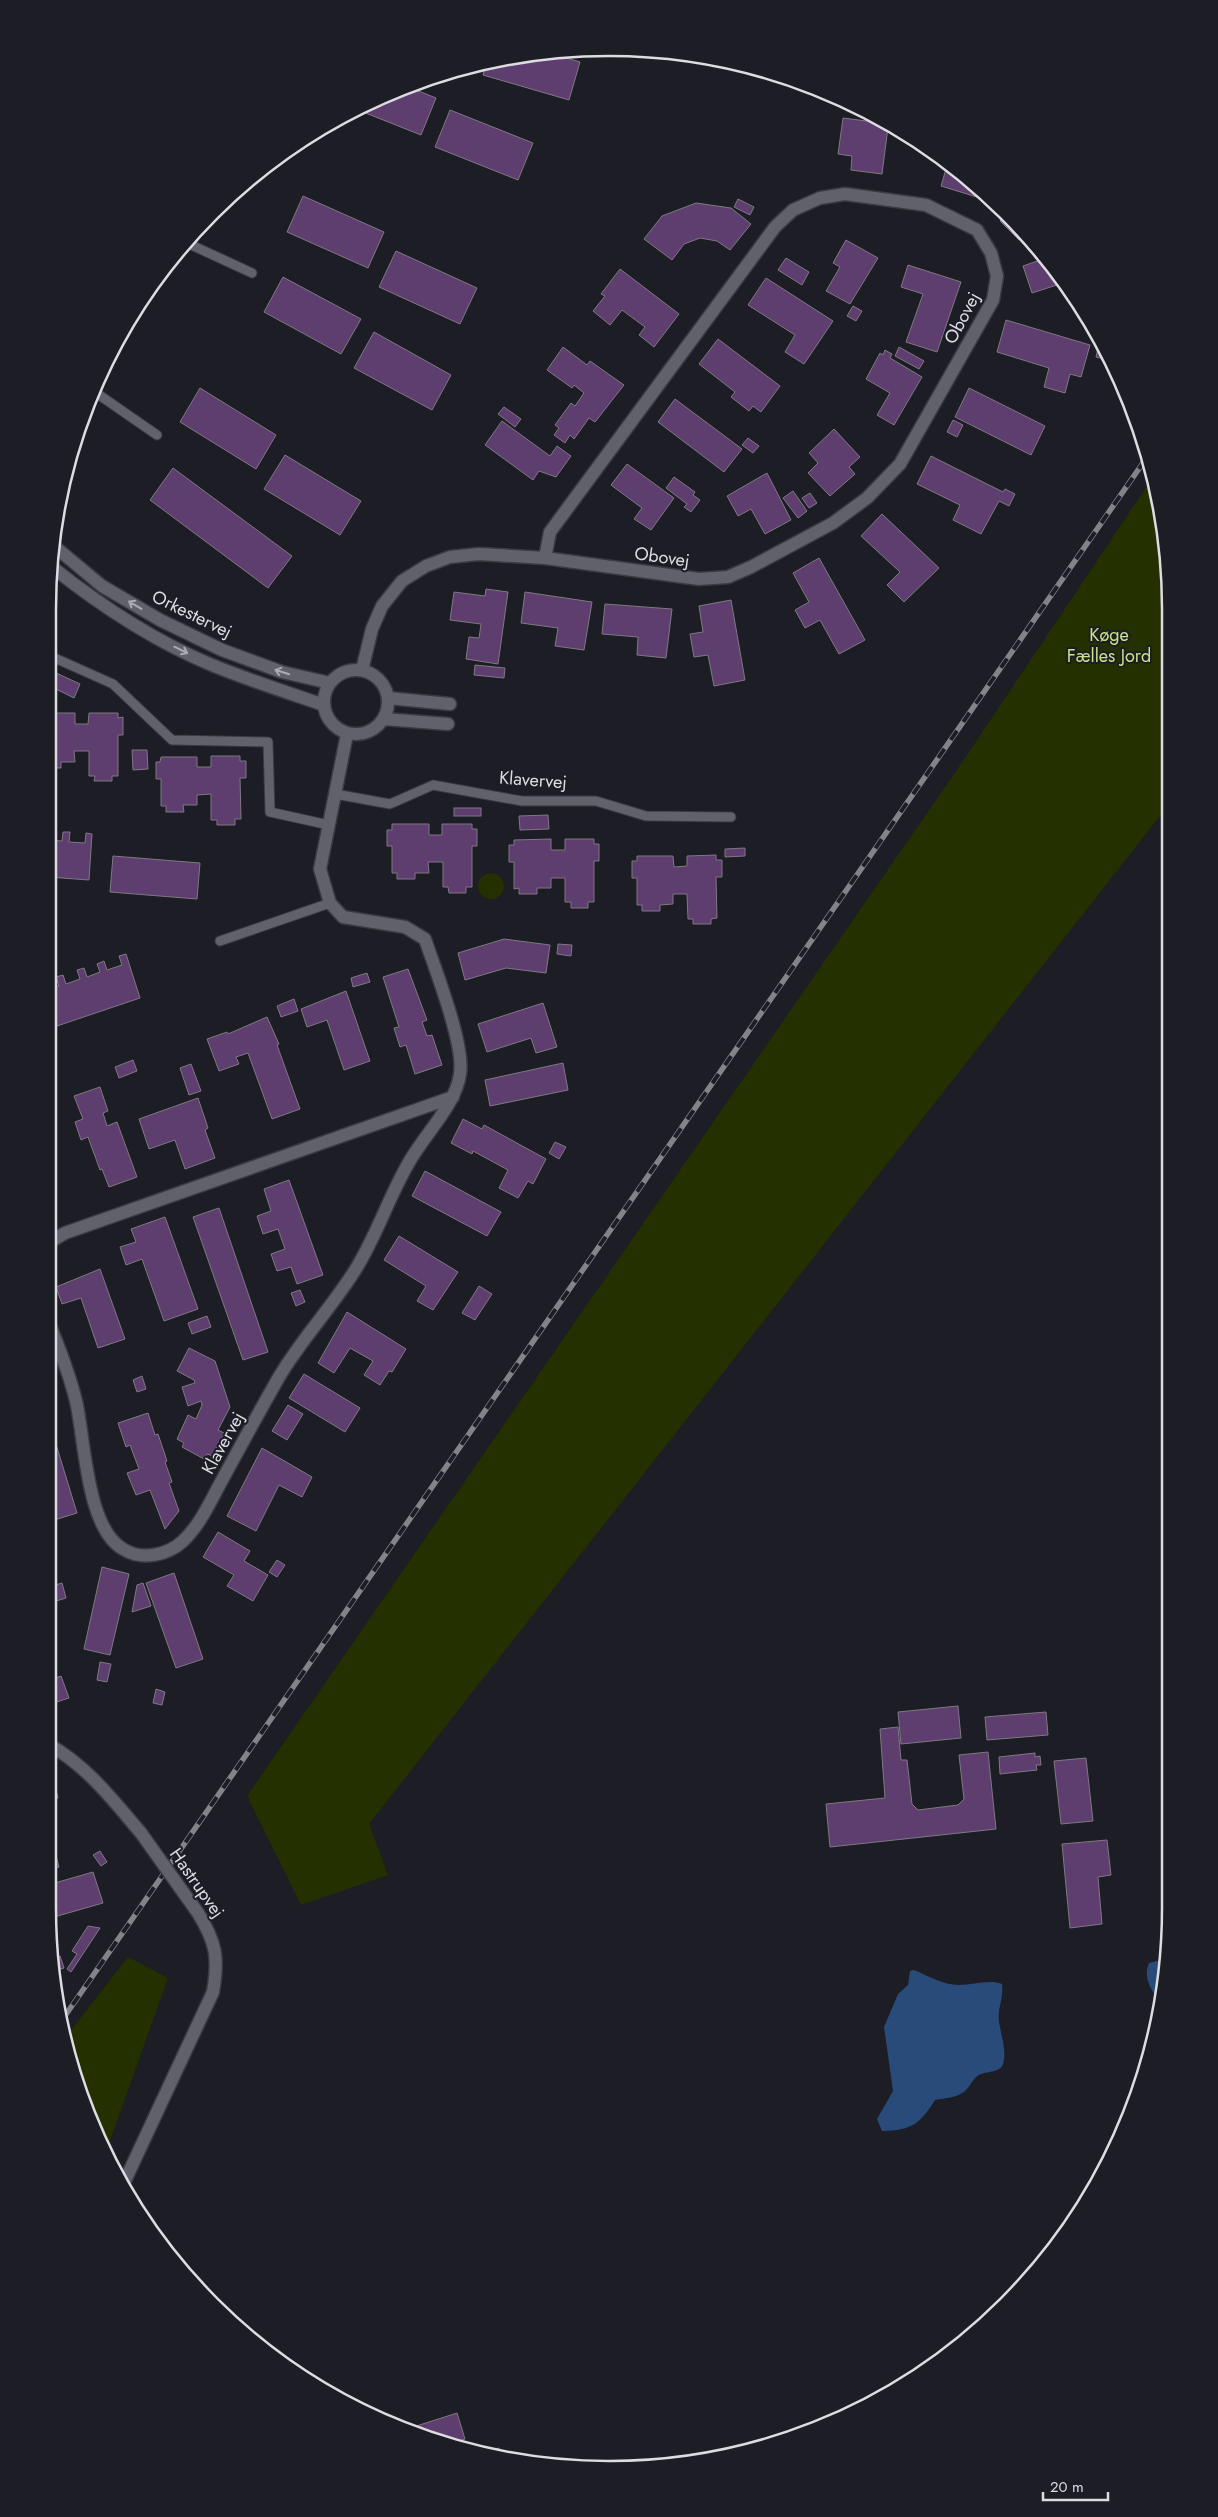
<svg xmlns="http://www.w3.org/2000/svg" width="1218" height="2517" viewBox="0 0 1218 2517" font-family="Jost,sans-serif">
<style>
.green{fill:#253000}
.water{fill:#294b7a}
.building{fill:#5e3d6f;stroke:#7f7982}
.lines{fill:none;stroke-linecap:round;stroke-linejoin:round}
.service-casing{stroke:#3a3a41;stroke-width:11}
.minor-casing{stroke:#3a3a41;stroke-width:15}
.service{stroke:#60616a;stroke-width:9}
.minor{stroke:#60616a;stroke-width:12}
.rail-casing{stroke:#83838a;stroke-width:5.5}
.rail{stroke:#1c1d25;stroke-width:4;stroke-dasharray:11;stroke-linecap:butt}
.minor-bridge-casing{stroke:#3a3a41;stroke-width:15;stroke-linecap:butt}
.minor-bridge{stroke:#60616a;stroke-width:12}
.oneway{stroke:#aaabb2}
.labels{text-anchor:middle;dominant-baseline:central;stroke-width:4;stroke-linejoin:round;paint-order:stroke}
.street-label{font-size:18px;fill:#dcdce2;stroke:#1c1d25}
.park-label{font-size:18px;fill:#c9e288;stroke:#1c1d25}
.rim{fill:none;stroke:#dcdce2;stroke-width:2.5}
</style>
<rect width="100%" height="100%" fill="#1c1d25"/>
<!-- green -->
<g class="green">
<polygon points="1151,480 1166,535 1167,807 369,1824 388,1875 301,1905 247,1796 963,761"/>
<circle cx="491" cy="886" r="13"/>
<polygon points="128,1957 168,1978 106,2152 77,2089 64,2039"/>
</g>
<!-- water -->
<g class="water">
<path d="M 1166,1954 L 1161,2005 C 1153,1991 1142,1979 1149,1963 L 1161,1960 Z"/>
<path d="M 914,1970 C 929,1976 943,1985 959,1985 C 974,1985 988,1979 1002,1984 C 1004,1998 997,2009 999,2022 C 1001,2035 1007,2051 1003,2064 C 1000,2073 986,2071 979,2075 C 974,2077 971,2085 967,2089 C 959,2098 945,2098 935,2100 C 919,2125 912,2130 882,2131 L 877,2119 L 893,2091 L 884,2027 L 898,1994 L 908,1985 L 910,1971 Z"/>
</g>
<!-- building -->
<g class="building">
<polygon points="550,53 580,62 569,100 483,75 487,62 500,58"/>
<polygon points="406,86 436,98 421,135 358,110 394,90"/>
<polygon points="450,110 533,143 518,180 435,147"/>
<polygon points="843,118 882,123 888,127 882,174 851,170 852,156 838,154"/>
<polygon points="948,162 981,194 980,198 941,186"/>
<polygon points="303,196 384,232 368,268 287,232"/>
<polygon points="738,199 754,207 750,215 734,207"/>
<polygon points="696,203 731,208 751,224 730,250 717,241 700,238 684,244 672,260 644,239 662,216"/>
<polygon points="1004,217 1023,236 1019,240 1000,221"/>
<polygon points="846,240 878,258 850,304 826,291 840,267 833,263"/>
<polygon points="396,251 477,288 460,324 379,287"/>
<polygon points="786,258 809,272 802,285 778,270"/>
<polygon points="1046,258 1054,267 1063,283 1032,293 1023,266"/>
<polygon points="908,265 961,282 937,352 906,342 923,294 901,287"/>
<polygon points="620,269 679,314 654,347 639,335 645,327 622,310 610,325 593,311 605,296 601,294"/>
<polygon points="283,277 361,319 341,354 264,312"/>
<polygon points="766,278 833,321 804,364 785,352 795,335 748,305"/>
<polygon points="853,306 862,311 856,321 847,316"/>
<polygon points="1006,320 1090,345 1081,377 1070,374 1065,393 1044,387 1049,368 997,352"/>
<polygon points="374,332 451,375 432,410 354,368"/>
<polygon points="718,339 780,386 761,412 753,406 749,411 731,397 735,392 699,364"/>
<polygon points="1099,344 1108,360 1096,357"/>
<polygon points="563,347 587,365 590,361 624,385 595,422 589,418 574,439 570,435 565,443 554,435 559,428 555,425 571,403 575,406 584,393 574,385 572,388 547,370"/>
<polygon points="899,347 924,361 919,369 895,356"/>
<polygon points="885,350 892,354 890,358 922,377 894,425 877,415 890,393 866,379 880,353 883,355"/>
<polygon points="200,388 276,435 256,469 180,422"/>
<polygon points="969,388 1045,426 1031,455 955,417"/>
<polygon points="675,399 742,449 724,472 658,422"/>
<polygon points="504,407 521,419 515,427 498,414"/>
<polygon points="953,420 963,425 957,437 947,432"/>
<polygon points="502,421 550,456 557,446 571,456 556,477 539,471 533,480 485,445"/>
<polygon points="834,429 860,457 849,467 855,474 830,496 808,473 818,463 809,453"/>
<polygon points="748,438 759,446 753,453 742,445"/>
<polygon points="285,455 361,501 340,535 264,489"/>
<polygon points="931,456 1003,492 1005,489 1015,494 1009,506 999,501 981,534 953,520 960,505 917,484"/>
<polygon points="627,464 674,498 651,530 634,519 642,508 611,485"/>
<polygon points="173,468 292,556 268,588 150,500"/>
<polygon points="767,473 791,520 765,534 751,509 738,516 727,496"/>
<polygon points="674,477 695,492 693,495 700,500 691,512 684,507 687,504 666,488"/>
<polygon points="793,491 807,511 798,518 783,498"/>
<polygon points="810,493 817,503 809,508 802,498"/>
<polygon points="882,514 939,568 904,602 887,585 900,572 861,536"/>
<polygon points="819,558 865,640 839,654 820,620 805,628 795,610 809,602 793,573"/>
<polygon points="486,589 508,592 498,664 466,659 469,637 479,638 481,624 450,620 454,592 485,596"/>
<polygon points="525,592 592,602 584,650 555,646 558,628 521,623"/>
<polygon points="731,600 745,680 714,686 708,655 694,657 690,634 703,632 699,606"/>
<polygon points="605,604 672,609 666,658 637,655 638,637 602,634"/>
<polygon points="475,665 505,668 504,678 474,675"/>
<polygon points="54,672 80,684 74,698 48,685"/>
<polygon points="48,713 75,713 75,724 88,724 89,713 118,713 118,718 123,717 123,735 118,735 118,776 112,776 112,781 94,781 95,776 89,776 89,751 74,751 75,762 61,762 61,768 48,768"/>
<polygon points="132,750 147,750 148,769 133,770"/>
<polygon points="211,756 240,756 240,761 246,761 246,778 240,778 241,819 235,819 235,825 217,825 217,820 211,820 211,794 197,795 197,805 183,805 184,812 166,812 166,806 161,806 161,779 156,779 156,762 160,762 161,757 197,757 197,767 211,767"/>
<rect x="454" y="808" width="27" height="8"/>
<polygon points="548,815 549,829 520,830 519,816"/>
<polygon points="392,824 429,824 429,835 442,835 442,824 472,824 472,829 477,829 477,846 472,846 472,887 466,887 466,893 449,893 448,887 443,887 443,862 428,862 429,873 415,873 415,879 397,879 397,873 392,873 392,846 387,846 387,830 392,830"/>
<polygon points="48,830 48,840 62,841 63,832 70,832 69,842 85,843 86,833 92,834 89,880 48,877"/>
<polygon points="551,839 551,850 565,850 565,839 594,839 594,844 599,844 599,861 594,861 594,902 588,902 588,908 571,908 571,902 565,902 565,878 551,878 551,888 537,888 537,894 519,894 519,888 514,889 514,862 509,862 509,845 514,845 514,840"/>
<polygon points="745,848 745,856 725,857 725,849"/>
<polygon points="716,855 716,860 722,860 722,877 716,877 717,918 711,919 711,924 693,924 693,919 688,919 687,894 673,894 673,904 660,905 660,911 642,911 642,905 637,905 637,878 632,878 632,861 637,861 637,856 673,856 674,867 687,866 687,856"/>
<polygon points="113,856 200,863 197,899 110,892"/>
<polygon points="504,939 550,945 546,973 506,968 465,980 458,953"/>
<polygon points="558,944 572,945 571,956 557,954"/>
<polygon points="126,954 140,998 48,1029 48,990 59,986 56,977 63,975 66,984 80,979 77,970 84,968 87,977 100,972 97,964 104,961 107,970 122,965 119,956"/>
<polygon points="408,969 427,1020 422,1022 427,1036 432,1035 442,1065 415,1074 406,1045 400,1047 394,1028 399,1027 383,977"/>
<polygon points="367,973 370,982 353,987 351,978"/>
<polygon points="346,991 370,1061 344,1070 327,1020 307,1027 301,1009"/>
<polygon points="294,999 298,1011 281,1017 277,1006"/>
<polygon points="543,1003 557,1047 536,1053 531,1038 487,1052 478,1024"/>
<polygon points="267,1017 279,1044 277,1045 300,1109 272,1119 248,1053 236,1057 239,1064 219,1071 207,1039 227,1032 228,1034"/>
<polygon points="133,1060 137,1071 119,1078 115,1067"/>
<polygon points="563,1063 568,1090 490,1106 485,1080"/>
<polygon points="191,1064 201,1091 189,1095 180,1068"/>
<polygon points="100,1087 108,1111 103,1113 107,1126 117,1122 137,1177 109,1187 102,1169 100,1170 88,1137 81,1140 75,1122 83,1119 74,1096"/>
<polygon points="198,1098 208,1128 205,1130 215,1158 185,1169 175,1140 149,1149 139,1119"/>
<polygon points="463,1119 482,1129 484,1125 546,1159 533,1184 528,1181 518,1198 499,1188 508,1170 473,1151 472,1154 451,1143"/>
<polygon points="555,1142 566,1147 559,1159 549,1153"/>
<polygon points="425,1171 501,1212 487,1236 412,1196"/>
<polygon points="289,1180 323,1275 297,1284 291,1267 277,1271 271,1254 285,1249 278,1229 263,1234 257,1216 271,1211 264,1189"/>
<polygon points="219,1208 268,1352 243,1360 193,1217"/>
<polygon points="165,1217 198,1309 164,1321 142,1259 126,1265 120,1247 136,1242 131,1229"/>
<polygon points="399,1236 458,1272 433,1310 417,1301 426,1286 384,1260"/>
<polygon points="100,1269 125,1339 98,1348 81,1298 62,1304 56,1287"/>
<polygon points="479,1286 492,1294 475,1320 462,1313"/>
<polygon points="300,1290 305,1302 296,1306 291,1293"/>
<polygon points="347,1312 406,1349 392,1372 389,1371 380,1385 364,1375 373,1361 350,1348 334,1373 318,1363"/>
<polygon points="207,1316 211,1327 192,1334 188,1323"/>
<polygon points="189,1348 215,1361 230,1407 218,1430 224,1433 213,1456 207,1454 204,1459 182,1447 184,1443 177,1439 188,1415 196,1419 202,1405 201,1401 188,1406 182,1387 195,1383 194,1380 177,1371"/>
<polygon points="304,1374 360,1408 345,1432 289,1398"/>
<polygon points="142,1376 146,1389 137,1392 133,1380"/>
<polygon points="288,1405 303,1414 287,1440 272,1431"/>
<polygon points="148,1413 155,1435 158,1434 167,1461 165,1462 172,1482 169,1483 179,1511 165,1529 150,1490 136,1495 127,1473 139,1469 130,1445 126,1447 118,1423"/>
<polygon points="48,1418 77,1513 51,1521 48,1508"/>
<polygon points="262,1448 312,1477 302,1497 279,1485 256,1531 227,1516"/>
<polygon points="218,1532 250,1551 244,1561 268,1575 253,1601 227,1586 234,1575 203,1557"/>
<polygon points="277,1560 285,1565 277,1577 269,1572"/>
<polygon points="102,1567 129,1574 110,1655 84,1649"/>
<polygon points="174,1573 203,1659 176,1668 146,1583"/>
<polygon points="62,1583 66,1598 56,1601 52,1586"/>
<polygon points="143,1583 151,1606 132,1612 137,1585"/>
<polygon points="100,1662 111,1664 107,1682 97,1680"/>
<polygon points="61,1676 69,1698 50,1704 48,1681"/>
<polygon points="156,1689 165,1692 162,1705 153,1703"/>
<polygon points="958,1706 961,1738 901,1744 898,1712"/>
<polygon points="1046,1712 1048,1735 987,1740 985,1717"/>
<polygon points="898,1727 901,1760 907,1760 912,1804 918,1810 958,1805 964,1799 959,1755 988,1752 996,1829 830,1847 826,1804 885,1798 880,1729"/>
<polygon points="1035,1753 1035,1757 1040,1756 1041,1765 1036,1765 1037,1770 1000,1774 999,1757"/>
<polygon points="1086,1758 1093,1821 1061,1824 1054,1761"/>
<polygon points="56,1790 58,1798 48,1802 48,1792"/>
<polygon points="1107,1840 1111,1875 1098,1877 1102,1924 1070,1928 1062,1844"/>
<polygon points="100,1851 107,1862 101,1866 93,1855"/>
<polygon points="55,1852 59,1867 48,1870 48,1854"/>
<polygon points="93,1872 103,1903 54,1917 48,1896 48,1885"/>
<polygon points="88,1926 100,1928 71,1972 67,1969 77,1954 72,1951"/>
<polygon points="52,1949 55,1958 60,1956 64,1968 54,1971"/>
<polygon points="367,2404 371,2415 356,2408"/>
<polygon points="457,2413 465,2439 449,2444 404,2430"/>
<polygon points="499,2448 502,2459 482,2453"/>
</g>
<g class="lines">
<defs>
<g id="service">
<polyline points="187,243 252,273"/>
<polyline points="92,390 157,435"/>
<polyline points="48,655 113,684 172,740 268,742 270,812 329,825"/>
<polyline points="335,794 390,804 433,785 522,801 596,801 646,816 731,817"/>
<polyline points="220,941 330,903"/>
</g>
<g id="minor">
<polyline points="54,546 102,586 160,620 222,650 282,672 330,683"/>
<path d="M 52,567 C 101,606 154,641 212,665 C 248,680 286,692 324,705"/>
<circle cx="356" cy="702" r="32"/>
<polyline points="362,670 372,629 382,606 402,581 426,566 450,557 479,554 545,558 699,579 728,577 751,567 833,523 867,498 900,464 993,300 997,276 991,253 977,230 926,205 845,194 820,198 793,210 775,227 550,532 545,558"/>
<polyline points="388,698 450,704"/>
<polyline points="384,719 448,724"/>
<polyline points="48,1243 65,1233 453,1097"/>
<path d="M 48,1321 C 59,1347 69,1373 76,1401 C 85,1439 86,1528 123,1549 C 142,1561 168,1555 183,1541 C 200,1525 210,1502 221,1482 C 240,1447 259,1412 279,1377 C 302,1338 334,1305 357,1267 C 377,1234 389,1197 408,1164 C 423,1136 456,1105 460,1074 C 465,1045 435,969 425,939 L 405,927 L 343,917 L 330,903 L 320,869 L 347,734"/>
<path d="M 48,1744 C 87,1766 112,1799 141,1833"/>
<path d="M 122,2187 L 213,1992 C 219,1958 216,1942 198,1913"/>
</g>
</defs>
<!-- service casing -->
<use href="#service" class="service-casing"/>
<!-- minor casing -->
<use href="#minor" class="minor-casing"/>
<!-- service -->
<use href="#service" class="service"/>
<!-- minor -->
<use href="#minor" class="minor"/>
<defs>
<polyline id="rail" points="60,2023 1145,460"/>
</defs>
<!-- rail casing -->
<use href="#rail" class="rail-casing"/>
<!-- rail -->
<use href="#rail" class="rail"/>
<defs>
<polyline id="minor-bridge" points="141,1833 198,1913"/>
</defs>
<!-- minor-bridge casing -->
<use href="#minor-bridge" class="minor-bridge-casing"/>
<!-- minor-bridge -->
<use href="#minor-bridge" class="minor-bridge"/>
</g>
<!-- one-way arrows -->
<defs><path id="oneway-shaft" d="M-6 0H5M1.5-3L5.5 0L1.5 3" fill="none" stroke-width="1.6" stroke-linecap="round" stroke-linejoin="round" transform="scale(1.25)"/></defs>
<g class="oneway">
<use href="#oneway-shaft" transform="translate(135 605) rotate(-149)"/>
<use href="#oneway-shaft" transform="translate(181 650) rotate(26)"/>
<use href="#oneway-shaft" transform="translate(282 672) rotate(-162)"/>
</g>
<g class="labels">
<!-- street labels -->
<g class="street-label">
<text transform="translate(962 318) rotate(-62)">Obovej</text>
<text transform="translate(662 557) rotate(8)">Obovej</text>
<text transform="translate(192 614) rotate(26)">Orkestervej</text>
<text transform="translate(533 780) rotate(4)">Klavervej</text>
<text transform="translate(223 1443) rotate(-61)">Klavervej</text>
<text transform="translate(197 1883) rotate(55)">Hastrupvej</text>
</g>
<!-- park labels -->
<g class="park-label">
<text x="1109" y="635">Køge<tspan x="1109" dy="21">Fælles Jord</tspan></text>
</g>
</g>
<!-- crop -->
<path d="M0 0H1218V2517H0ZM609 56H609A553 553 0 0 1 1162 609V1908A553 553 0 0 1 609 2461H609A553 553 0 0 1 56 1908V609A553 553 0 0 1 609 56Z" fill="#1c1d25" fill-rule="evenodd"/>
<path class="rim" d="M609 56H609A553 553 0 0 1 1162 609V1908A553 553 0 0 1 609 2461H609A553 553 0 0 1 56 1908V609A553 553 0 0 1 609 56Z"/>
<!-- scale -->
<path d="M1043 2492v8h65v-8" fill="none" stroke="#dcdce2" stroke-width="2.5"/>
<text x="1050" y="2492" font-size="15" fill="#dcdce2" stroke="#1c1d25" stroke-width="4" paint-order="stroke">20 m</text>
</svg>
